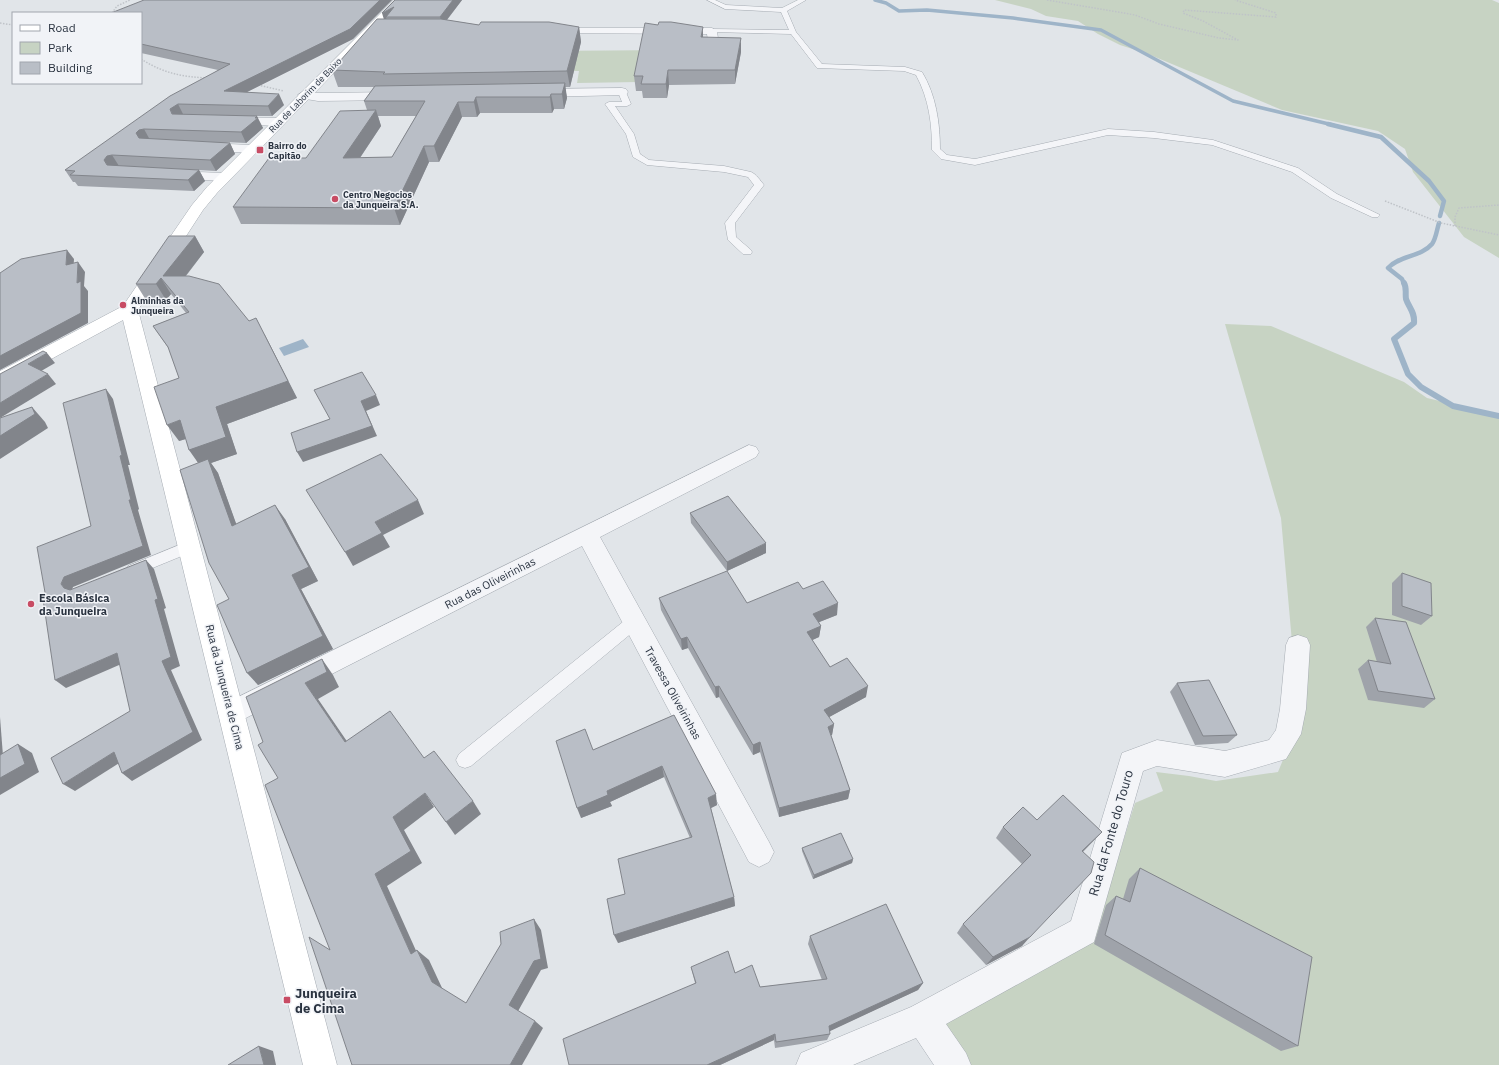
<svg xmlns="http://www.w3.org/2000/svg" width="1499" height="1065" viewBox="0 0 1499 1065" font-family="'IBM Plex Sans',sans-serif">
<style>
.green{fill:#c7d3c3}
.water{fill:#9eb4c8}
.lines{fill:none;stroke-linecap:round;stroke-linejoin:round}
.stream-far2{stroke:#9eb4c8;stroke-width:3.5}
.stream-far1{stroke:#9eb4c8;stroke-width:4.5}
.stream{stroke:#9eb4c8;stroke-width:6}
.lane-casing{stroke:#a6acb3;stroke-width:1}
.street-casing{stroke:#a6acb3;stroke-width:1}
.secondary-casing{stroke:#a6acb3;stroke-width:1}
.path{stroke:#bfc3c8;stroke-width:1.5;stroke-dasharray:1.5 1.5;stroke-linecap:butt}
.lane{fill:#f4f5f8;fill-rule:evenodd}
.street{fill:#f4f5f8;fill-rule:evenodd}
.secondary{fill:#fff;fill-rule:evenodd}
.wall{fill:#9fa3aa;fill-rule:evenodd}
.shaded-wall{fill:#82858b}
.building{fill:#b9bec6;stroke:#82858b}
.poi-dot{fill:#c84c64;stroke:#f1f3f7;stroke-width:1.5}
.labels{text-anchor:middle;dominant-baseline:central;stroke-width:3;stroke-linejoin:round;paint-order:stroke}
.far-street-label{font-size:9px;fill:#2a3340;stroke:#f1f3f7}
.far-poi-label{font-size:9px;font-weight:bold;fill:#2a3340;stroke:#f1f3f7;text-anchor:start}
.street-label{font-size:11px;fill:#2a3340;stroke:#f1f3f7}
.poi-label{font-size:11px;font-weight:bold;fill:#2a3340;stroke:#f1f3f7;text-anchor:start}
.near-street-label{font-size:13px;fill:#2a3340;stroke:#f1f3f7}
.near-poi-label{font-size:13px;font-weight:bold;fill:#2a3340;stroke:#f1f3f7;text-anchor:start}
</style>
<rect width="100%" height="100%" fill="#e1e5e9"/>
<!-- green -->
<g class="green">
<polygon points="995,0 1492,0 1499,3 1499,258 1464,237 1413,172 1405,149 1378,131 1282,110 1148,54 1120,45 1098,34 1078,21 1046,16 1031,9"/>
<polygon points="674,50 638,82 577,83 579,71 341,73 404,52"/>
<polygon points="1225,324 1271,326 1404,382 1427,398 1499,415 1499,1065 969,1065 940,1022 1104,904 1135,803 1163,791 1156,772 1189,776 1216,781 1278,772 1299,721 1281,518"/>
</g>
<!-- water -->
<polygon class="water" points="303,339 309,347 284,356 279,348"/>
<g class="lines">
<!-- stream-far2 -->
<polyline class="stream-far2" points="875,0 886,3 899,11 927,10 1013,18 1101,30 1233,101 1333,125"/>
<!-- stream-far1 -->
<g class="stream-far1">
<polyline points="1328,124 1381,137 1429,181 1444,201 1440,216"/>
<path d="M 1404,284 L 1402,279 L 1388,268 C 1400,255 1421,257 1432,244 C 1436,239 1437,229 1439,223"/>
</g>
<!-- stream -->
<path class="stream" d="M 1404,283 C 1407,288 1405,293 1406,299 C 1409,308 1415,312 1414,323 L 1394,339 L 1408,374 L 1421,387 L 1453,406 L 1499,416"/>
<defs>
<g id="lane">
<path d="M 707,0 L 715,0 L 726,5 L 782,8 L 798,0 L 806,0 L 787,11 L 796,32 L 822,64 L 905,67 L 922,72 C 936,95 940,123 940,149 L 947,155 L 975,159 L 1108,129 L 1154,132 L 1213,140 L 1298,168 L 1337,194 L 1380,215 L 1378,217 L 1372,217 L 1331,198 L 1292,172 L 1212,145 L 1154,138 L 1108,135 L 975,165 L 941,159 L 932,150 C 932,124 929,99 916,75 L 904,71 L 817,68 L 791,34 L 710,32 L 710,30 L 712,29 L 789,30 L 781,12 L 725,9 Z"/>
<path d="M 619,90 L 625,90 L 631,104 L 627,106 L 615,106 L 634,134 L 640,154 L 649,160 L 724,166 L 751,172 C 756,174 760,180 764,185 L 735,223 L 736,237 L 751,250 L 752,252 L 751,254 L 743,254 L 728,240 L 725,223 L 754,185 L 748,177 L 724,172 L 647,165 L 633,157 L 626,134 L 605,104 L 609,102 L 622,102 L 618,92 Z"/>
<polygon points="189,541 194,543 196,547 194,551 133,576 128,574 126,570 128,566"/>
<polygon points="634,616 639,617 642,622 639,627 471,766 465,768 459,766 456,760 459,754 629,617"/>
</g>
<g id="street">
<polygon points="550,28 712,28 717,31 719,46 713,49 709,48 707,34 546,33 545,31 546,29"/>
<polygon points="622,88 626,89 628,92 626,95 537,97 531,93 537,89"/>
<polygon points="304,91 318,93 397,92 403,96 397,100 318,101 300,98 298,95"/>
<polygon points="230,117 279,118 285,122 279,126 225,124 224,121"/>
<polygon points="202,143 253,145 258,146 260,149 258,152 253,153 197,150 195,147 197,144"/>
<polygon points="172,171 224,173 229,174 231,177 229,180 224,181 167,178 165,175 167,172"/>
<polygon points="749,445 756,447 759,452 756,457 600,537 769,842 774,852 769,862 759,867 749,862 582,546 240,721 231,725 222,721 218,713 222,705"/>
<polygon points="1298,635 1307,638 1310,645 1306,709 1301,734 1286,759 1225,777 1157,766 1143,771 1094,942 946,1024 966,1053 971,1065 934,1065 916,1038 853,1065 796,1065 801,1053 911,1007 1071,921 1122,753 1157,740 1225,751 1269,740 1276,730 1280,709 1286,645 1289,638"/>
</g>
<polygon id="secondary" points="394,0 405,0 217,193 203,210 138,310 337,1065 303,1065 123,320 7,383 0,385 0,371 123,306 192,205 207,187"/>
</defs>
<!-- lane casing -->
<use href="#lane" class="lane-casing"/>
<!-- street casing -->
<use href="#street" class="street-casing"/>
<!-- secondary casing -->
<use href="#secondary" class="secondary-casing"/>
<!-- path -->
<g class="path">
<polyline points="1047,0 1135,15 1159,24 1219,38 1238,40 1203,21 1183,13 1184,10 1276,17 1276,13 1235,0"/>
<polyline points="112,13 117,6 130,0"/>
<polyline points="0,23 13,25"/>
<path d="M 141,59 C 163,73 182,77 208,78"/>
<polyline points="258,85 284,91"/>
<polyline points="1385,201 1441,223 1499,235"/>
<polyline points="1455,226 1455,217 1459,208 1499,205"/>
</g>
<!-- lane -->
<use href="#lane" class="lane"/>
<!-- street -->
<use href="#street" class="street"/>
<!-- secondary -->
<use href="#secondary" class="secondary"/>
</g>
<!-- wall -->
<g class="wall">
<polygon points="144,0 392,0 353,39 247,92 284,105 272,116 241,116 257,118 263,128 246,143 225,142 230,143 235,154 216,171 199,170 205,181 194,191 78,186 75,182 73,182 65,170 218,70 141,53 141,13"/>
<path d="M 395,0 L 462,0 L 447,20 L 479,25 L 579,27 L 581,42 L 570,87 L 565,87 L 567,98 L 564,109 L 554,109 L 552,113 L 480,113 L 477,117 L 462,117 L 439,162 L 429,162 L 400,225 L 241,224 L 233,207 L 306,158 L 367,110 L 364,101 L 374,87 L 338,87 L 332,70 L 384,19 ZM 378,116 L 416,116 L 392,157 L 360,158 L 381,126 Z"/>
<polygon points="703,37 741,52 735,84 669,85 667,98 643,98 642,91 636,91 634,76"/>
<polygon points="195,236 204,252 186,276 249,321 265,335 297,398 227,424 237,454 211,463 218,473 236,524 285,519 318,581 301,589 333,649 258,685 229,599 198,463 186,439 179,441 179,378 169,349 153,326 186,313 171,294 166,300 146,300 136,284"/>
<polygon points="690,513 766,553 727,571 691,523"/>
<polygon points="1402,573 1432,616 1421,625 1392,615 1392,583"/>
<polygon points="803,589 837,615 819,622 821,626 819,637 812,640 830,667 866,697 829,717 834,724 832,735 831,735 850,790 848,799 779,817 760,752 753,755 719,697 716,698 688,648 682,650 661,610 659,598 747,603"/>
<polygon points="1375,618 1435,699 1424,708 1368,700 1358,669 1368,660 1377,662 1366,627"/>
<polygon points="1177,683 1237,735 1228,743 1195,745 1170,692"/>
<polygon points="674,715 717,805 711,808 734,897 735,906 618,943 625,894 690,838 664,777 610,802 612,806 581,818 593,750"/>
<polygon points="1037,820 1102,832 1083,852 1022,946 986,965 957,933 963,924 1022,864 996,838 1003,827"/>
<polygon points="802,848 853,859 852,863 813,879 802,851"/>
<polygon points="1140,868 1298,1046 1281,1051 1094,944 1106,905 1116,896 1123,899 1129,879"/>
<polygon points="810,936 923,983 918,990 829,1031 830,1034 827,1040 775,1048 774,1040 720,1065 569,1065 695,983 691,967 735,973 760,987 822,980 808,944"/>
</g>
<!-- shaded-wall -->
<g class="shaded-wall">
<polygon points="380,0 392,0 353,39 229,101 224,91"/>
<polygon points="453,0 462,0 442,26 440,17"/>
<polygon points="394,7 386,17 387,22 385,23 382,13"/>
<polygon points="579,27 581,42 570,87 567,71"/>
<polygon points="703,27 703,41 701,37"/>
<polygon points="741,38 741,52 735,84 735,70"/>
<polygon points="668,70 669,85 667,98 666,84"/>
<polygon points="565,83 567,98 564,109 562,94"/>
<polygon points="279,94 284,105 272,116 268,106"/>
<polygon points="551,94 554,109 552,113 550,97"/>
<polygon points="476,97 480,113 477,117 474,102"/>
<polygon points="458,102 462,117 439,162 434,146"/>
<polygon points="178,104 183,114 178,124 170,109"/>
<polygon points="376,110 381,126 349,174 343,158"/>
<polygon points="257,116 263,128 246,143 241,132"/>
<polygon points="144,129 150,140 142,144 136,133 139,130"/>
<polygon points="230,143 235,154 216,171 210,160"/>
<polygon points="424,146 429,162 400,225 394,208"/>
<polygon points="112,155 119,166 111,171 104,160 107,156"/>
<polygon points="199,170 205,181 194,191 188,180"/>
<polygon points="195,236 204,252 173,292 163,276"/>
<polygon points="67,250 74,259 73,275 66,265"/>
<polygon points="78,262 85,272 84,286 88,291 88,323 0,370 0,356 77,283"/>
<polygon points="161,278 171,294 166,300 156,284"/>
<polygon points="256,318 297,398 227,424 237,454 211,463 218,473 242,540 232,526 201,467 189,450 216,407"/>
<polygon points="47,353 55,363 36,374 28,364"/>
<polygon points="48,374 56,384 0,418 0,403"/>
<polygon points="106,389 113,399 130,465 128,465 139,509 138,510 151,555 73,587 71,593 64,588 61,584 64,577 129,500"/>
<polygon points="376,395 380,405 366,411 377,436 303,462 297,452 361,401"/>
<polygon points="32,407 45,422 48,428 0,459 0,436"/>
<polygon points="180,420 192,437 179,441 167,425"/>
<polygon points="418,500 424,514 383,535 390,547 353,566 345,552 375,522"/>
<polygon points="275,505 285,519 318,581 301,589 333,649 258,685 247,673 292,575"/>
<polygon points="766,543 766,553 727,571 727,562"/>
<polygon points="146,560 154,569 166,608 164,609 180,666 171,670 202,740 132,781 122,773 162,661 155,600"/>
<polygon points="838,603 837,615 812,625 813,614"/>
<polygon points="821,626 819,637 806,643 807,632"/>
<polygon points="687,637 688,648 682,650 681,639"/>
<polygon points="117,653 126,662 66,688 55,680"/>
<polygon points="322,659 333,675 339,687 318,699 357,756 345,742 305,683"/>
<polygon points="719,686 719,697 716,698 715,687"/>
<polygon points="868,686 866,697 822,721 824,710"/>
<polygon points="0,717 4,769 0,766"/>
<polygon points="834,724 832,735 826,738 828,727"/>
<polygon points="760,742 760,752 753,755 753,745"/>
<polygon points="18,744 32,753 39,772 0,795 0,778"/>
<polygon points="114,752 124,760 75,791 63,784"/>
<polygon points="662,766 664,777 610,802 612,806 581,818 577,808 607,791"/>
<polygon points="850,790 848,799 779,817 779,808"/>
<polygon points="425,793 434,807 404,830 422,863 387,886 422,964 411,954 375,874 393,817"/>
<polygon points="716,794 717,805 709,809 708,798"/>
<polygon points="473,801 481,814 455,835 446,822"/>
<polygon points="1102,832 1073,861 1082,851"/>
<polygon points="853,859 852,863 813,879 814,875"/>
<polygon points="734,897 735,906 618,943 614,935"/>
<polygon points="534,919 541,930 548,968 541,970 517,1013 509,1005"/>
<polygon points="1030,937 1022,946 986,965 993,957"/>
<polygon points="417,950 429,960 443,990 432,982"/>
<polygon points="923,983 918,990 826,1033 829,1026"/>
<polygon points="535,1021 543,1028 522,1065 510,1065"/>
<polygon points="775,1034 774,1040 720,1065 707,1065"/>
<polygon points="259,1046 273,1051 276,1065 264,1065"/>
</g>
<!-- building -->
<g class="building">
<polygon points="144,0 380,0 350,29 224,91 279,94 268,106 178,104 170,109 172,114 257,116 255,118 258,118 241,132 144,129 139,130 136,133 139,138 230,143 210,160 112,155 107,156 104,160 107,165 199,170 188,180 70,175 75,171 65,170 170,96 230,64 141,44 141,13 111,13"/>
<polygon points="395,0 453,0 440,17 386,17 394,7 382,13"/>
<polygon points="377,19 441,19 479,25 481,22 549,22 579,27 567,71 383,74 385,72 332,70"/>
<polygon points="659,22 671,22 703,27 701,37 741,38 735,70 668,70 666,84 641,84 643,76 634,76 645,23 658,25"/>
<polygon points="565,83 562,94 551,94 550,97 476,97 474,102 458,102 434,146 424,146 394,208 233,207 269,158 306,158 340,111 376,110 343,158 392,157 425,101 364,101 375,86"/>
<polygon points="169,236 195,236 163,276 189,276 219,284 249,321 256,318 288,381 216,407 226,437 189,450 180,420 167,425 154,387 179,378 168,347 153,326 189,312 161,278 156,284 136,284"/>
<polygon points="67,250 66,265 78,262 77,283 81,281 81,313 0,356 0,273 21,259"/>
<polygon points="43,351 47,353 28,364 48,374 0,403 0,374"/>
<polygon points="362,372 376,395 361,401 372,426 297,452 291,433 330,419 314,390"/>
<polygon points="106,389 122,455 120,456 131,500 129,500 143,546 64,577 61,584 64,588 70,590 146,560 158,599 155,600 171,657 162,661 193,732 122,773 114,752 63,784 51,758 130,711 117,653 55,680 43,599 46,598 37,547 91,526 63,403"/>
<polygon points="32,407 35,414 0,436 0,418"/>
<polygon points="381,454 418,500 375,522 382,533 345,552 306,490"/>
<polygon points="208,459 232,526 275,505 309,567 292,575 323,636 247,673 217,605 229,599 209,563 180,470"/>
<polygon points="728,496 766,543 727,562 690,513"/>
<polygon points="727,571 747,603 798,582 803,589 823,581 838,603 813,614 821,626 807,632 830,667 847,658 868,686 824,710 834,724 828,727 850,790 779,808 760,742 753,745 719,686 715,687 687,637 681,639 659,598"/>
<polygon points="1402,573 1431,583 1432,616 1402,606"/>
<polygon points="1375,618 1406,622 1435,699 1378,691 1368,660 1391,664"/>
<polygon points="322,659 327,672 305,683 345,742 390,711 424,758 434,751 473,801 446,822 425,793 393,817 411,851 375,874 411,954 417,950 432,982 466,1003 501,944 500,932 534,919 541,959 534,961 509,1005 535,1021 510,1065 352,1065 309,937 330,950 265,785 278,778 258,745 263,742 246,697"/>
<polygon points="1209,680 1237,735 1203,736 1177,683"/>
<polygon points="674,715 716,794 708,798 734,897 614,935 607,899 625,894 618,859 692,837 662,766 607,791 608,795 577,808 556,741 585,729 593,750"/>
<polygon points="18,744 25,764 0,778 0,755"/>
<polygon points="1063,795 1102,832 1082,851 1094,862 1091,873 1030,937 993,957 963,924 1031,855 1003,827 1023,807 1037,820"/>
<polygon points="841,833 853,859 814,875 802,848"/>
<polygon points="1140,868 1312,957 1298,1046 1105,935 1116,896 1130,902"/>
<polygon points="886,904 923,983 829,1026 830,1034 776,1042 775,1034 707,1065 569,1065 563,1039 696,983 691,967 728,951 735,973 752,965 760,987 827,979 810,936"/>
<polygon points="259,1046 264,1065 228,1065"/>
</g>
<!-- markers -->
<g class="poi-dot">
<rect x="256" y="146" width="8" height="8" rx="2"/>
<circle cx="335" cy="199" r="4"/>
<circle cx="123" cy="305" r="4"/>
<circle cx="31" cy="604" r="4"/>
<rect x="283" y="996" width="8" height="8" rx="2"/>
</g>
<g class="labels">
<!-- far-street labels -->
<g class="far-street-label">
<text transform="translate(305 95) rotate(-46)">Rua de Laborim de Baixo</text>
</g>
<!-- far-poi labels -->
<g class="far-poi-label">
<text x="268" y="145">Bairro do<tspan x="268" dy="10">Capitão</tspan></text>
<text x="343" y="194">Centro Negocios<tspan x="343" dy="10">da Junqueira S.A.</tspan></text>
<text x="131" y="300">Alminhas da<tspan x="131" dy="10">Junqueira</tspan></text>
</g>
<!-- street labels -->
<g class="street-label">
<text transform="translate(490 583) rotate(-27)">Rua das Oliveirinhas</text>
<text transform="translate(225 687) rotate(76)">Rua da Junqueira de Cima</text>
<text transform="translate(673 693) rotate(61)">Travessa Oliveirinhas</text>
</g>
<!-- poi labels -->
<g class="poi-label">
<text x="39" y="598">Escola Básica<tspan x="39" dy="13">da Junqueira</tspan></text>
</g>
<!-- near-street labels -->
<g class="near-street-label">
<text transform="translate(1111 833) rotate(-74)">Rua da Fonte do Touro</text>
</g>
<!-- near-poi labels -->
<g class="near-poi-label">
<text x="295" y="993">Junqueira<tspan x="295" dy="15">de Cima</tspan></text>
</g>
</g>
<!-- legend -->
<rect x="12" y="12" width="130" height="72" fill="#f1f3f7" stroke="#a1a6ae"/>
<rect x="20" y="25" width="20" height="6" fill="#ffffff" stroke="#a1a6ae"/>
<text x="48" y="32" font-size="12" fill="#2a3340">Road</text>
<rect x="20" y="42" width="20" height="12" fill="#c7d3c3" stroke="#a1a6ae"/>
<text x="48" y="52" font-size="12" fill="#2a3340">Park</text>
<rect x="20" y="62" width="20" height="12" fill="#b9bec6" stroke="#a1a6ae"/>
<text x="48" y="72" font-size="12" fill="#2a3340">Building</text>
</svg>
